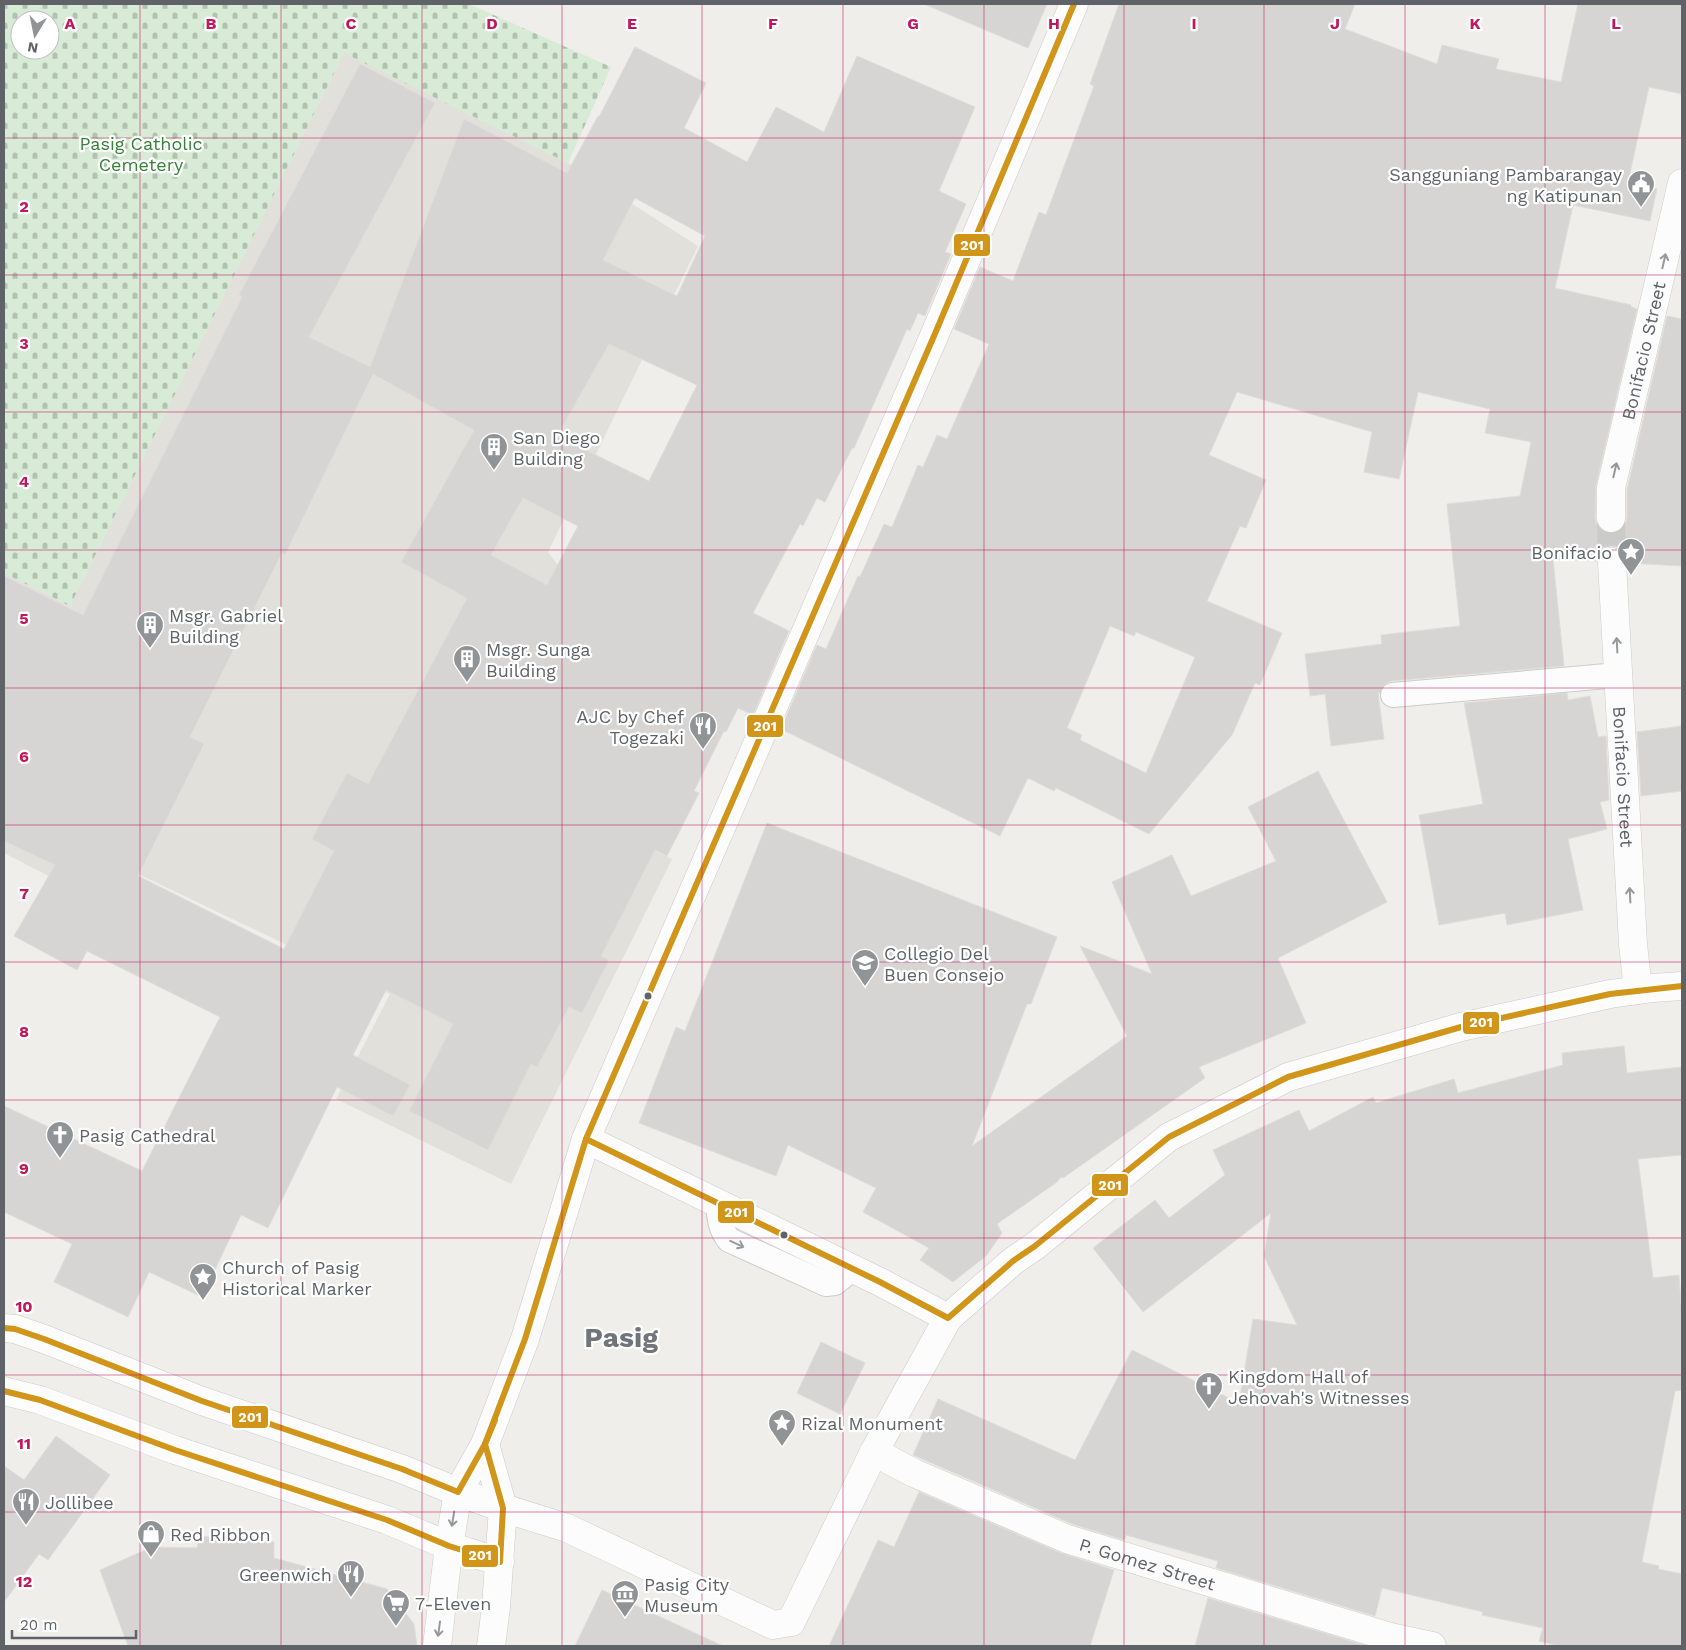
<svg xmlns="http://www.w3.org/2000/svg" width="1686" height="1650" viewBox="0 0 1686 1650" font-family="'Work Sans',sans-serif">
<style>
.education{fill:#e2e0da}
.cemetery{fill:url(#cemetery-stones);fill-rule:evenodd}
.building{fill:#d6d5d3;stroke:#deddd9;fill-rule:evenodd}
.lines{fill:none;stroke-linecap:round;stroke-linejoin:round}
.minor-tunnel{stroke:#cbcbca;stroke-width:28;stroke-dasharray:28 14;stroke-linecap:butt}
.service-casing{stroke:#cbcccc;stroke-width:26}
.pedestrian-casing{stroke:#cbcccc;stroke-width:29}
.minor-casing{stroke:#cbcccc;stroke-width:29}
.secondary-casing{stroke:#cacacb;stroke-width:29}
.service{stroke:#fdfcfc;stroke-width:24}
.pedestrian{stroke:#fdfcfc;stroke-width:28}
.minor{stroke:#fdfcfc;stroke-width:28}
.secondary{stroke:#fdfcfc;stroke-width:28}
.bus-1-casing{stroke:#fff;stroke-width:10}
.bus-1{stroke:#d1951a;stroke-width:6}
.oneway{stroke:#96999c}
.grid{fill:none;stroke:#c2185b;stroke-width:1;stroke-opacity:0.55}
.bus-dot{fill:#5f6368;stroke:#fff;stroke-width:2}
.labels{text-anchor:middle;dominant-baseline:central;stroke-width:4.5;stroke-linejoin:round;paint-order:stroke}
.park-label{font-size:18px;fill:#348238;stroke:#fff}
.poi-label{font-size:18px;fill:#5f6368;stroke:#fff;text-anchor:start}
.street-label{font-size:18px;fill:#5f6368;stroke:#fff}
.town-label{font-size:28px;font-weight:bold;fill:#70757a;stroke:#fff}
.grid-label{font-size:16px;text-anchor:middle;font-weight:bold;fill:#c2185b;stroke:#fff;stroke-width:4.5;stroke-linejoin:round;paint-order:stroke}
.line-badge{stroke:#fff;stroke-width:2}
.badge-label{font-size:14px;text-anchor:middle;font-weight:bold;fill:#fff}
</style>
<defs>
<pattern id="cemetery-stones" width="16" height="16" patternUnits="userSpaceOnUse" patternTransform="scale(1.25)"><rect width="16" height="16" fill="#d8ebd6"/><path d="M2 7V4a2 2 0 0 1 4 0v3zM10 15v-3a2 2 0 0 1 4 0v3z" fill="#b2c2b1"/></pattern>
</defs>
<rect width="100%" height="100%" fill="#efeeea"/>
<!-- education -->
<polygon class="education" points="344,52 568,163 698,246 548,552 571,583 482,767 672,859 511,1184 336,1099 390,994 134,872 115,910 4,853 4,573 70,606"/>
<!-- cemetery -->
<path class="cemetery" d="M 4,4 L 469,4 L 611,67 L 568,163 L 344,53 L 70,606 L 4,573 ZM 20,20 L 50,20 L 50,50 L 20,50 Z"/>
<!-- building -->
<g class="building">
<polygon points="924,4 1047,4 1028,48"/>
<path d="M 1119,4 L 1355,4 L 1345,29 L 1437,64 L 1442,45 L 1499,59 L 1496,69 L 1561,82 L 1578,4 L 1682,4 L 1682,94 L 1649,87 L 1628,182 L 1657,189 L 1650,221 L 1573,205 L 1555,288 L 1631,305 L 1631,307 L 1637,309 L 1596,485 L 1595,518 L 1597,525 L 1603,531 L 1611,534 L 1619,531 L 1625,525 L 1627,518 L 1627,490 L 1667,316 L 1682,319 L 1682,566 L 1628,563 L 1625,553 L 1619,548 L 1612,546 L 1603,549 L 1598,555 L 1597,561 L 1553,559 L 1564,666 L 1391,681 L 1385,684 L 1380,693 L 1378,693 L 1384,739 L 1331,746 L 1325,694 L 1310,696 L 1305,654 L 1382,644 L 1381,635 L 1460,626 L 1447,504 L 1520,496 L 1531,442 L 1485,433 L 1490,409 L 1418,392 L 1399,479 L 1364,472 L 1372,432 L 1237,392 L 1209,455 L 1266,480 L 1246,528 L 1240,526 L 1207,601 L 1282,633 L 1260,685 L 1255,683 L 1232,735 L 1149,834 L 1056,788 L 1054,791 L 1028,778 L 1000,836 L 781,729 L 817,645 L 826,649 L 858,576 L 860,577 L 884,524 L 892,527 L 918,465 L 923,467 L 937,435 L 947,439 L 989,344 L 954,329 L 980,267 L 1013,281 L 1039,212 L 1046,215 L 1094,86 L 1090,84 ZM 1110,626 L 1134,636 L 1136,632 L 1195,657 L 1146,773 L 1080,740 L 1082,735 L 1067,728 Z"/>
<path d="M 635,47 L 706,83 L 684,128 L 747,162 L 776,107 L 824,132 L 857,56 L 975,107 L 939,191 L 966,204 L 945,252 L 951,254 L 925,316 L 918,313 L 910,331 L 907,329 L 854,448 L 852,448 L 825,502 L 817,498 L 803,526 L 800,524 L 753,613 L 789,631 L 753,715 L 738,708 L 726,732 L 724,731 L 694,791 L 699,793 L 667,856 L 655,850 L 601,956 L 609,960 L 582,1013 L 569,1007 L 537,1067 L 531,1064 L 488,1150 L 409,1111 L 453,1024 L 386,990 L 353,1055 L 410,1085 L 393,1116 L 337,1087 L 268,1228 L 241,1215 L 202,1297 L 149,1272 L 128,1317 L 54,1282 L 72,1244 L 4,1212 L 4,1106 L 142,1171 L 220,1017 L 87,951 L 77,970 L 14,936 L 55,865 L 4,841 L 4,576 L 83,615 L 242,297 L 239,295 L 360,64 L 435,103 L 309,337 L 370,367 L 464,119 L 567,173 L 598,116 L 599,117 ZM 635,198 L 705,236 L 677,296 L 603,260 ZM 609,344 L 697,385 L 649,481 L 557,436 ZM 373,374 L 474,430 L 401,562 L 467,598 L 368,784 L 347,773 L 312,839 L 334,851 L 284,949 L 138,876 L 204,744 L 190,737 L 282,553 L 285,555 ZM 523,498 L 578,526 L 547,585 L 491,555 Z"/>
<polygon points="1567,693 1568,700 1590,696 1598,737 1606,736 1609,800 1600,802 1607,829 1568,839 1583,910 1507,925 1505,913 1439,925 1419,815 1483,804 1464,703"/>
<polygon points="1682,726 1682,791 1641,796 1637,732"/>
<polygon points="1318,771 1387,902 1278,958 1306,1023 1199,1067 1205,1078 1063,1178 1061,1177 1057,1182 997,1224 1002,1233 986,1256 953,1282 920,1260 929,1248 863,1212 876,1188 788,1145 776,1176 639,1123 676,1027 685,1031 767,823 1057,937 1031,1004 1027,1004 972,1146 1127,1036 1080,946 1152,974 1112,882 1172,855 1191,896 1276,861 1248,807"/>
<polygon points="1624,1046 1627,1073 1682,1067 1682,1155 1638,1159 1653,1278 1679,1275 1682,1319 1682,1390 1675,1391 1642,1562 1659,1566 1658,1569 1682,1574 1682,1646 1559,1646 1539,1641 1543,1628 1482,1615 1483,1612 1382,1588 1375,1616 1216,1568 1218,1561 1126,1535 1124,1540 1072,1524 913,1455 938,1399 1075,1460 1132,1350 1239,1403 1253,1319 1297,1325 1264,1256 1271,1213 1143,1312 1093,1248 1155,1200 1169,1218 1225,1175 1213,1150 1299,1110 1309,1131 1373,1097 1376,1103 1454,1079 1458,1093 1563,1065 1562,1053"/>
<polygon points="821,1342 865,1363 840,1414 797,1393"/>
<polygon points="56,1436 110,1475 48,1560 39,1554 4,1602 4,1466 24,1480"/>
<polygon points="919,1492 1061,1553 1114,1570 1090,1646 829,1646 878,1540 894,1547"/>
<polygon points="199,1536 274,1542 274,1558 387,1589 414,1624 417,1646 128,1646 100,1570 152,1547 197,1548"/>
<polygon points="602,1590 723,1646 575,1646"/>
<polygon points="1208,1598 1367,1646 1195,1646"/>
</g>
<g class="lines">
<!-- minor-tunnel -->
<polyline class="minor-tunnel" points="1611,518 1612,562"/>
<defs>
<g id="service">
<polyline points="1393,695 1618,675"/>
<path d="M 718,1203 C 719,1217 720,1229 729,1240 L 826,1284 L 835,1283 L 852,1269"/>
</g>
<polyline id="pedestrian" points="503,1508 567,1528 773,1625 791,1622"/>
<g id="minor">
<path id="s1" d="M 1611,518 L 1611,488 L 1682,183"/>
<path id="s2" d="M 1612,562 L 1633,944 L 1638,990"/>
<path id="s3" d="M 874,1452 L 914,1473 L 1067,1539 L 1390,1637 L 1432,1646"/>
<polyline points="791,1622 874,1452 948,1318"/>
</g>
<g id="secondary">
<polyline points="586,1139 880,1282 948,1318 1013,1261 1035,1246 1169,1137 1288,1077 1461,1027 1610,994 1653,988 1682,986"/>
<polyline points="4,1328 15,1329 44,1339 202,1401 402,1469 458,1492 503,1508"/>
<polyline points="4,1391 40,1400 175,1450 387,1520 449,1546 500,1562"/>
<polyline points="485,1444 503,1508 496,1607 491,1646"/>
<polyline points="437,1646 449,1546 458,1492 485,1444 525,1339 586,1139 934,336 1074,4"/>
</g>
</defs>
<!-- service casing -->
<use href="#service" class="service-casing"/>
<!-- pedestrian casing -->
<use href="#pedestrian" class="pedestrian-casing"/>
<!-- minor casing -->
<use href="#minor" class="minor-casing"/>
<!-- secondary casing -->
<use href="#secondary" class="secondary-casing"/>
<!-- service -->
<use href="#service" class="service"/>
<!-- pedestrian -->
<use href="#pedestrian" class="pedestrian"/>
<!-- minor -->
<use href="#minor" class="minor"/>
<!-- secondary -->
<use href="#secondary" class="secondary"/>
<defs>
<g id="bus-1">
<polyline points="586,1139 880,1282 948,1318 1013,1261 1035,1246 1169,1137 1288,1077 1461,1027 1610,994 1682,986"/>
<polyline points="4,1328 15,1329 44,1339 202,1401 402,1469 458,1492 485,1444 525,1339 586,1139 934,336 1074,4"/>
<polyline points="4,1391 40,1400 175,1450 387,1520 449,1546 500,1562 503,1508 485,1444 495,1420"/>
</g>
</defs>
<!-- bus-1 casing -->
<use href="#bus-1" class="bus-1-casing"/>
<!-- bus-1 -->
<use href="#bus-1" class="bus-1"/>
</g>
<!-- one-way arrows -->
<defs><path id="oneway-shaft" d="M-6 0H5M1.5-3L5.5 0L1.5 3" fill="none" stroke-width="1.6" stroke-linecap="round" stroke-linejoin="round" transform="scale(1.25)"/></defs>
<g class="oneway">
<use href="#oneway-shaft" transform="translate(1664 261) rotate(-77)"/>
<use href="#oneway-shaft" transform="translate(1615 470) rotate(-77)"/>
<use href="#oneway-shaft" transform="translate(1617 645) rotate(-93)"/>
<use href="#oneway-shaft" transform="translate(1630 895) rotate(-93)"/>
<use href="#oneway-shaft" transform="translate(737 1244) rotate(25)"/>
<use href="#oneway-shaft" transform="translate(453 1519) rotate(99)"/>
<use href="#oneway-shaft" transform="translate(439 1629) rotate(98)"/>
</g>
<!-- grid -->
<path class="grid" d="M 140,4 L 140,1646M 281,4 L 281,1646M 422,4 L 422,1646M 562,4 L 562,1646M 702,4 L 702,1646M 843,4 L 843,1646M 984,4 L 984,1646M 1124,4 L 1124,1646M 1264,4 L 1264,1646M 1405,4 L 1405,1646M 1545,4 L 1545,1646M 4,138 L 1682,138M 4,275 L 1682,275M 4,412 L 1682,412M 4,550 L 1682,550M 4,688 L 1682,688M 4,825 L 1682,825M 4,962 L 1682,962M 4,1100 L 1682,1100M 4,1238 L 1682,1238M 4,1375 L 1682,1375M 4,1512 L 1682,1512"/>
<!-- icons -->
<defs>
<symbol id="civic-pin" viewBox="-11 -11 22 30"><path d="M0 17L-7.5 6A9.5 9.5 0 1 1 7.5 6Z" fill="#919496" stroke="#fff"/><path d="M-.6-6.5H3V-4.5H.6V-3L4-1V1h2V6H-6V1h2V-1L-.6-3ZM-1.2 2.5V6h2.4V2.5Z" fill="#fff"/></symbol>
<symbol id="building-pin" viewBox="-11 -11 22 30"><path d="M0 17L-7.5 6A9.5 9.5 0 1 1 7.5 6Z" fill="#919496" stroke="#fff"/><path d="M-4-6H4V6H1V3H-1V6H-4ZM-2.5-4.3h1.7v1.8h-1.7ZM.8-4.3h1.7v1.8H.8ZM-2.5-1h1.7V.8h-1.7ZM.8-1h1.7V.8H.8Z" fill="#fff"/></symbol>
<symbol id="sight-pin" viewBox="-11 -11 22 30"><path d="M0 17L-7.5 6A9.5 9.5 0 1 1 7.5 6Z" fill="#919496" stroke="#fff"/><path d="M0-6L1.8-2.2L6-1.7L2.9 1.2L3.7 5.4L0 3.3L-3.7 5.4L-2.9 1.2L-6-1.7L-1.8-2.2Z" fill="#fff"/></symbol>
<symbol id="restaurant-pin" viewBox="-11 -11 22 30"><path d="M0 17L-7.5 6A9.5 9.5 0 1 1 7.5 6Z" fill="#919496" stroke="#fff"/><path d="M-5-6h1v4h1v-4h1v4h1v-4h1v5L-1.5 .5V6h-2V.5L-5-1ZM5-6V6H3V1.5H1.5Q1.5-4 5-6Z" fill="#fff"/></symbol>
<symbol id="school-pin" viewBox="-11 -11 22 30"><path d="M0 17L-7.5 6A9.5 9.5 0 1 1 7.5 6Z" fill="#919496" stroke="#fff"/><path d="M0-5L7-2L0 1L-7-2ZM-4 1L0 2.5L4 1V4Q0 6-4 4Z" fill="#fff"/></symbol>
<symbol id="church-pin" viewBox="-11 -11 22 30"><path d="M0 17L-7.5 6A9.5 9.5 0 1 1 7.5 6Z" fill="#919496" stroke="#fff"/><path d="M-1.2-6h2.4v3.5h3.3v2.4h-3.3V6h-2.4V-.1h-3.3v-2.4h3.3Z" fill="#fff"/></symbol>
<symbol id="shop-pin" viewBox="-11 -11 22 30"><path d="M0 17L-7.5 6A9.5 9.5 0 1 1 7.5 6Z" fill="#919496" stroke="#fff"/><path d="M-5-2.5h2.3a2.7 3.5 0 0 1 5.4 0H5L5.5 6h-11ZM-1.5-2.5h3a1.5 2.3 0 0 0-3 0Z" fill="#fff"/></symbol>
<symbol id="museum-pin" viewBox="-11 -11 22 30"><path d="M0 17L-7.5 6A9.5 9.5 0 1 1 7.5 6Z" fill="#919496" stroke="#fff"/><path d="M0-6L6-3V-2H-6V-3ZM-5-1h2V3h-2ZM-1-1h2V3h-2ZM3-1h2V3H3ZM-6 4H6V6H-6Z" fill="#fff"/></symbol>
<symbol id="supermarket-pin" viewBox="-11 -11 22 30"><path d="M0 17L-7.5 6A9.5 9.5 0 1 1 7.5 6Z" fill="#919496" stroke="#fff"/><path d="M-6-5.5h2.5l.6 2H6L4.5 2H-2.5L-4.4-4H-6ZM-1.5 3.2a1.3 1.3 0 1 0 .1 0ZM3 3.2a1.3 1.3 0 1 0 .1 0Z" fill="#fff"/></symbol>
</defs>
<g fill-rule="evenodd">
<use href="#civic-pin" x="1625" y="168" width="32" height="43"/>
<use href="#building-pin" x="478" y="431" width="32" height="43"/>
<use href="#sight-pin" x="1615" y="536" width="32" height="43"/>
<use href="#building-pin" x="134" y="609" width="32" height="43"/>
<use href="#building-pin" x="451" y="643" width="32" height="43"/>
<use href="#restaurant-pin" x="687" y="710" width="32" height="43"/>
<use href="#school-pin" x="849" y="947" width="32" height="43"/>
<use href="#church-pin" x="44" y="1119" width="32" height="43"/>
<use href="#sight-pin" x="187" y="1261" width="32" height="43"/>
<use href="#church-pin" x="1193" y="1370" width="32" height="43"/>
<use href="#sight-pin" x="766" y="1407" width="32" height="43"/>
<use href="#restaurant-pin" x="10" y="1486" width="32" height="43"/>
<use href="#shop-pin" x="135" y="1518" width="32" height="43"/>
<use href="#restaurant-pin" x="335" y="1558" width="32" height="43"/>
<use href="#museum-pin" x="609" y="1578" width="32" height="43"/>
<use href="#supermarket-pin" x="380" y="1587" width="32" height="43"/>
</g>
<!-- markers -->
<g class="bus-dot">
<circle cx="648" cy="996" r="4.5"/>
<circle cx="784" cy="1235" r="4.5"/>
</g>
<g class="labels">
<!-- park labels -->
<g class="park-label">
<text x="141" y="143">Pasig Catholic<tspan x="141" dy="21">Cemetery</tspan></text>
</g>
<!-- poi labels -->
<g class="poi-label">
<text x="1622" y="174" text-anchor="end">Sangguniang Pambarangay<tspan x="1622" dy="21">ng Katipunan</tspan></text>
<text x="513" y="437">San Diego<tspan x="513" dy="21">Building</tspan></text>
<text x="1612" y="552" text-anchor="end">Bonifacio</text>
<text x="169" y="615">Msgr. Gabriel<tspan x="169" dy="21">Building</tspan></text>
<text x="486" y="649">Msgr. Sunga<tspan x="486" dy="21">Building</tspan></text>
<text x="684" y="716" text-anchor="end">AJC by Chef<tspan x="684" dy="21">Togezaki</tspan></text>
<text x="884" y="953">Collegio Del<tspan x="884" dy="21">Buen Consejo</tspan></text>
<text x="79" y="1135">Pasig Cathedral</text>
<text x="222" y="1267">Church of Pasig<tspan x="222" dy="21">Historical Marker</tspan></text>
<text x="1228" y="1376">Kingdom Hall of<tspan x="1228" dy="21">Jehovah's Witnesses</tspan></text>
<text x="801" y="1423">Rizal Monument</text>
<text x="45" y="1502">Jollibee</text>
<text x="170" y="1534">Red Ribbon</text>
<text x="332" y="1574" text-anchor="end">Greenwich</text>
<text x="644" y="1584">Pasig City<tspan x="644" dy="21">Museum</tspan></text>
<text x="415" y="1603">7-Eleven</text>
</g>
<!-- street labels -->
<g class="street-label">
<text stroke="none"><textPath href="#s1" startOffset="171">Bonifacio Street</textPath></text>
<text stroke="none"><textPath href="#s2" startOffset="215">Bonifacio Street</textPath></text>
<text stroke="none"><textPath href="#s3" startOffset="296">P. Gomez Street</textPath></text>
</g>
<!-- town labels -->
<g class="town-label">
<text x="621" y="1337">Pasig</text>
</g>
</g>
<g class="grid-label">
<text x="70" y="29">A</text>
<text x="211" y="29">B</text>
<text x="351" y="29">C</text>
<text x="492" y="29">D</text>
<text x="632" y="29">E</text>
<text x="773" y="29">F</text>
<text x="913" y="29">G</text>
<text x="1054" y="29">H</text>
<text x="1194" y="29">I</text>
<text x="1335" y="29">J</text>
<text x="1475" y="29">K</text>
<text x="1616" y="29">L</text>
<text x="24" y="212">2</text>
<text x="24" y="349">3</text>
<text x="24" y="487">4</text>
<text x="24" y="624">5</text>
<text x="24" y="762">6</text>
<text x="24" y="899">7</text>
<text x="24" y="1037">8</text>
<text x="24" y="1174">9</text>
<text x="24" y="1312">10</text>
<text x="24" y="1449">11</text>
<text x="24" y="1587">12</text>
</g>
<g class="line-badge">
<rect x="953" y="233" width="38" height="24" rx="5" fill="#d1951a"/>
<rect x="746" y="714" width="38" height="24" rx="5" fill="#d1951a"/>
<rect x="1462" y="1011" width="38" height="24" rx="5" fill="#d1951a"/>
<rect x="1091" y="1173" width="38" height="24" rx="5" fill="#d1951a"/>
<rect x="717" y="1200" width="38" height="24" rx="5" fill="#d1951a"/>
<rect x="231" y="1405" width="38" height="24" rx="5" fill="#d1951a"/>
<rect x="461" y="1544" width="38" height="24" rx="5" fill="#d1951a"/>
</g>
<g class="badge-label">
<text x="972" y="250">201</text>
<text x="765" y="731">201</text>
<text x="1481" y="1027">201</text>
<text x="1110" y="1190">201</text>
<text x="736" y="1217">201</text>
<text x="250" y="1422">201</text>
<text x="480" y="1560">201</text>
</g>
<!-- border -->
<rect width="1686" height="1650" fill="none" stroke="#5f6368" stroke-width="10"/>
<!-- north arrow -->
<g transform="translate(35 35) rotate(190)"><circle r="24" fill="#ffffff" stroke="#bfc1c3"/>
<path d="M0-4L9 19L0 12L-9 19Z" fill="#919496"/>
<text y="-8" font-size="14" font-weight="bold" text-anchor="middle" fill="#5f6368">N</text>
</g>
<!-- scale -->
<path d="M12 1630v8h124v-8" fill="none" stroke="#5f6368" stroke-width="2.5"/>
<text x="20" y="1630" font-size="15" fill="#5f6368" stroke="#ffffff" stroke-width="4" paint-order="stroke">20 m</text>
</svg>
